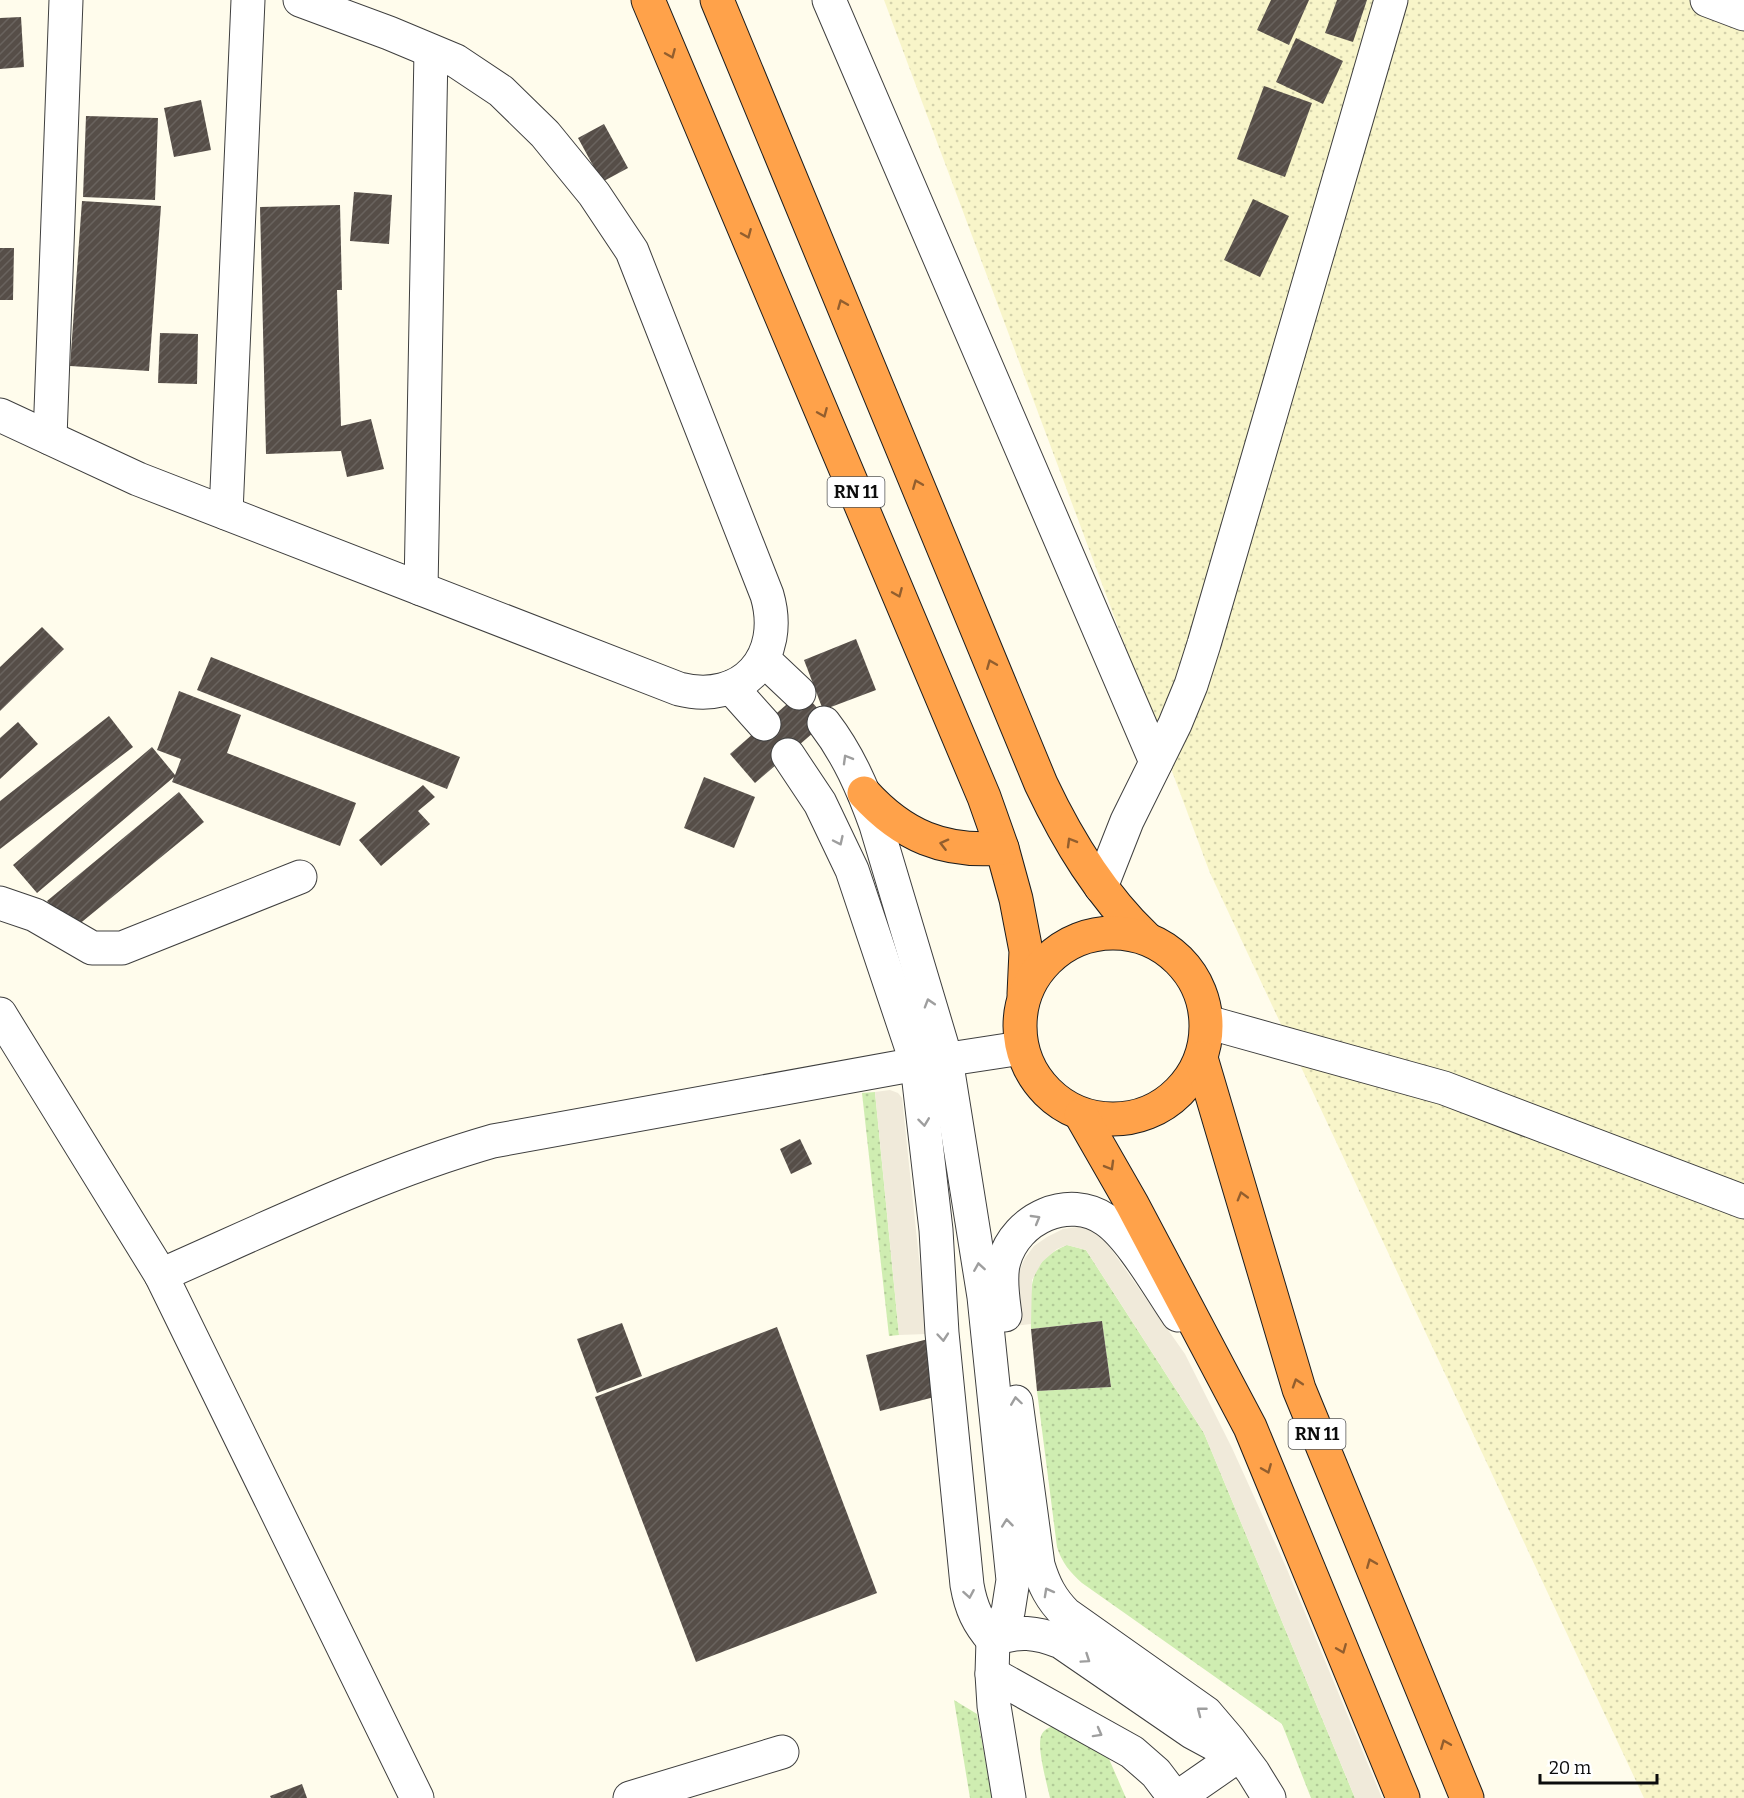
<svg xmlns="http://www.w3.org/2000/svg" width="1744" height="1798" viewBox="0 0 1744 1798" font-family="Bitter,serif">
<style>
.farmland{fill:url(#farmland-dots)}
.green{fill:url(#green-dots)}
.plaza{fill:#f0eada}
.building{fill:url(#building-hatch)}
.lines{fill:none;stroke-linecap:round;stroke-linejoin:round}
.minor-casing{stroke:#3f3f3f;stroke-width:35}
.highway-casing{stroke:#1d1d1d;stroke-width:35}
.minor{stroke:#fff;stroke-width:33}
.highway{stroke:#ffa24a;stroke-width:33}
.oneway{stroke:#925e2e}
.oneway2{stroke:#9e9e9e}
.labels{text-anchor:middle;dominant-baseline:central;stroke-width:6;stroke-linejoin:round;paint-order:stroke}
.shield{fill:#fff;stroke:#555;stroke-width:1.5}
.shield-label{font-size:18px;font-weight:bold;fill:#0c0c0c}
</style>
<defs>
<pattern id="farmland-dots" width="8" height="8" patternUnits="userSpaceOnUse" patternTransform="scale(1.5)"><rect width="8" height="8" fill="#f8f5c9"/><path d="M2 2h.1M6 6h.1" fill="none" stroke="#d3d1ab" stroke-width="1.8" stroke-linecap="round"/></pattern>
<pattern id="green-dots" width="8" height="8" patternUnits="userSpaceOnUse" patternTransform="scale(1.5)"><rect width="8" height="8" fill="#cfedb1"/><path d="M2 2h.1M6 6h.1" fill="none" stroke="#b1ca97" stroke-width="1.8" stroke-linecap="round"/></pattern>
<pattern id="building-hatch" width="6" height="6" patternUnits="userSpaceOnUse" patternTransform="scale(1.5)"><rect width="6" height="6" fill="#564e48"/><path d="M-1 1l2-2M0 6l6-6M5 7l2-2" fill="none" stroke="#69635e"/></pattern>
</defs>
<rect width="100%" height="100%" fill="#fffcec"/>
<!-- farmland -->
<polygon class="farmland" points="884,0 1744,0 1744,1798 1644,1798 1210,873"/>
<!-- green -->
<g class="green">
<polygon points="875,1092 899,1335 889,1336 862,1093"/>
<path d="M 1067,1245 L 1086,1250 L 1204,1433 L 1355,1798 L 1311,1798 L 1282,1724 L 1082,1583 C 1070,1572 1062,1563 1057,1547 L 1037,1391 L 1111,1387 L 1102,1321 L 1031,1329 C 1031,1291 1025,1262 1067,1245 Z"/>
<polygon points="954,1700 977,1714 992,1798 970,1798"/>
<path d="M 1060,1725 L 1109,1759 L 1126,1798 L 1050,1798 C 1047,1784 1037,1749 1041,1736 C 1044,1728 1052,1726 1060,1725 Z"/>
</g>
<!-- plaza -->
<g class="plaza">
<polygon points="890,1090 898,1093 902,1098 927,1334 899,1335 875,1092"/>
<polygon points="1078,1227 1092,1230 1104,1239 1185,1354 1232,1448 1286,1567 1382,1798 1355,1798 1204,1433 1086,1250 1067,1245 1057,1249 1042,1262 1032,1280 1031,1324 1013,1326 1017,1276 1025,1258 1034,1246 1047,1237 1063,1229"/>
</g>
<!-- building -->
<g class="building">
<polygon points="1271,0 1309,0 1289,45 1257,30"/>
<polygon points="1337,0 1367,0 1353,42 1325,33"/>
<polygon points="21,17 24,67 0,69 0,18"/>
<polygon points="1296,38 1343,61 1323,104 1276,82"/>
<polygon points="1264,86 1312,103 1285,177 1237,159"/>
<polygon points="201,100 211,150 174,157 164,108"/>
<polygon points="86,116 158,118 155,200 83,197"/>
<polygon points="604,124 628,168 602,182 578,138"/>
<polygon points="354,192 392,195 389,244 350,241"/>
<polygon points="1253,199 1289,216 1260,277 1224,260"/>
<polygon points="82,201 161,206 149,371 70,366"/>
<polygon points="340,205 342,290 337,290 341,426 371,419 384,469 347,477 341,451 266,454 260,207"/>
<polygon points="0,248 14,248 13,300 0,300"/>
<polygon points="160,333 198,334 197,384 158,383"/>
<polygon points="42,627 64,649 0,711 0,667"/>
<polygon points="856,639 876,690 823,710 804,660"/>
<polygon points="211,657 460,757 447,789 197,690"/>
<polygon points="179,691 241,715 227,753 356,803 340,846 172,782 174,777 37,893 13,865 152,747 175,775 181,759 157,750"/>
<polygon points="802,691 828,720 755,783 730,754"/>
<polygon points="109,716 133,747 0,849 0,801"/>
<polygon points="18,722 38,744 0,779 0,738"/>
<polygon points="704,777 755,797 734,848 684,828"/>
<polygon points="423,785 435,797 418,811 430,824 381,866 359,840"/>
<polygon points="179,792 204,822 72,930 47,901"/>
<polygon points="800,1139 812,1164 791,1174 780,1149"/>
<polygon points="1102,1321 1111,1387 1037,1391 1031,1329"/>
<polygon points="622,1323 642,1376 597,1393 577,1339"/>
<polygon points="777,1327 877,1593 696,1662 595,1397"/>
<polygon points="932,1338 946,1394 880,1411 866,1355"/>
<polygon points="302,1784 307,1798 271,1798 270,1796"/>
</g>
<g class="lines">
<defs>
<g id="minor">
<polyline points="829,0 1156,762"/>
<polyline points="1707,0 1744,14"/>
<path d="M 0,415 L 138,479 L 679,689 C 743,705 785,657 767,595 L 632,251 L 594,194 L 545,134 L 501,91 L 456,61 L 389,33 L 300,0"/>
<polyline points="50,438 66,0"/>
<polyline points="226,513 248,0"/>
<polyline points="421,589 431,51"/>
<polyline points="763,659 799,693"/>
<polyline points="731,687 764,724"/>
<path d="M 824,723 C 848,754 863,789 876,825 L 946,1059 L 984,1297 L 1013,1580 L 1008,1612 L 993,1640 L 992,1674 L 994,1706 L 1009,1798"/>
<path d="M 788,755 L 820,803 L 852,870 L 917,1064 L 936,1230 L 942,1333 L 967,1585 C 971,1608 978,1623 993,1640"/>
<polyline points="1101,887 1127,821 1175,724 1191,685 1204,644 1391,0"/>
<polyline points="0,903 35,915 92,948 122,948 300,877"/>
<polyline points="0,1014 161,1275"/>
<polyline points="1207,1022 1444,1088 1744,1202"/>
<path d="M 1005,1315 C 1003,1299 999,1277 1004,1261 C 1016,1218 1069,1194 1106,1220 C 1131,1237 1160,1289 1178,1315"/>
<path d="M 1016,1402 L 1038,1565 C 1044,1585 1051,1599 1066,1614 L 1206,1713 L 1229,1740 L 1253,1772 L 1269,1798"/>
<path d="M 993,1640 C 1018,1630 1036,1632 1061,1642 L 1192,1732 L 1229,1752"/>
<polyline points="992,1674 1132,1752 1156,1773 1175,1798"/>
<path d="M 417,1798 L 161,1275 C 270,1227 378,1174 493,1141 L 917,1064 L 1021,1048"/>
<polyline points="630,1798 782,1752"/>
<polyline points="1177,1798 1239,1755"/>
</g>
<g id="highway">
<polyline points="648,0 984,797 1002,848 1016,899 1026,951 1024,994"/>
<path d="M 717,0 L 1041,784 C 1068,841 1100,894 1145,937"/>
<path d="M 864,793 C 903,836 944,853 1002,848"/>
<circle cx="1113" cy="1026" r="93"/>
<polyline points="1201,1058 1299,1389 1467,1798"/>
<polyline points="1081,1115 1132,1204 1250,1427 1403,1798"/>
</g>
</defs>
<!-- minor casing -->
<use href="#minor" class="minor-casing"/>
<!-- highway casing -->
<use href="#highway" class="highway-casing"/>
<!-- minor -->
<use href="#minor" class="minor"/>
<!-- highway -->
<use href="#highway" class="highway"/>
</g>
<!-- one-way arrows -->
<defs><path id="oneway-chevron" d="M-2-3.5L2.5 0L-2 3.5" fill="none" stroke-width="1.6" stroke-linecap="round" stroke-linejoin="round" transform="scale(1.5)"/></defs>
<g class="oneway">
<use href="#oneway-chevron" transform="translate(671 54) rotate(67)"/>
<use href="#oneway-chevron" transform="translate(747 234) rotate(67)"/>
<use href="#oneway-chevron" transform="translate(842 304) rotate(-112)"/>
<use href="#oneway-chevron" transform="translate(823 413) rotate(67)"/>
<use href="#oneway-chevron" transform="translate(917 484) rotate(-112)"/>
<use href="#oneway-chevron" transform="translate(898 593) rotate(67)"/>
<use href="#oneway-chevron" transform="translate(991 664) rotate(-112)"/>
<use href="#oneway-chevron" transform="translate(1071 842) rotate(-120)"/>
<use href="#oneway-chevron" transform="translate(944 844) rotate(-166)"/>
<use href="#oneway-chevron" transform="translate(1110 1166) rotate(60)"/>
<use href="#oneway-chevron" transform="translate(1242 1196) rotate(-106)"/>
<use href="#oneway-chevron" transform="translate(1297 1383) rotate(-108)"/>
<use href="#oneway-chevron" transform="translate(1267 1469) rotate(68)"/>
<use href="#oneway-chevron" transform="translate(1371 1563) rotate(-112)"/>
<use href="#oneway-chevron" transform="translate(1342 1649) rotate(68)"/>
<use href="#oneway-chevron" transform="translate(1445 1744) rotate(-112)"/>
</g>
<g class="oneway2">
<use href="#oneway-chevron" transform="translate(847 759) rotate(-120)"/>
<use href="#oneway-chevron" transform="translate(839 841) rotate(65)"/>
<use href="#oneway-chevron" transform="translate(929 1003) rotate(-107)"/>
<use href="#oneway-chevron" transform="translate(924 1122) rotate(83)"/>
<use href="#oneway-chevron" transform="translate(1036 1219) rotate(-30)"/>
<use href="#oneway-chevron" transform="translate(979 1267) rotate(-99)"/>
<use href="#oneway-chevron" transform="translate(943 1337) rotate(85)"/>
<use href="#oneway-chevron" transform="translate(1016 1401) rotate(-98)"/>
<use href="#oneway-chevron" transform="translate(1007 1523) rotate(-96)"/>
<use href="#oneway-chevron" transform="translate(1048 1592) rotate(-119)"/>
<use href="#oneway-chevron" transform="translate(969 1594) rotate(80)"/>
<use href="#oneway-chevron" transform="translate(1086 1659) rotate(34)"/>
<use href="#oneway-chevron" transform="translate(1201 1711) rotate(-142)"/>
<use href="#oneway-chevron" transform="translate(1098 1733) rotate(29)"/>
</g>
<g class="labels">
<!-- shield labels -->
<g class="shield">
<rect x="827.5" y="477" width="57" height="30" rx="4.5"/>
<rect x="1288.5" y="1419" width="57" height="30" rx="4.5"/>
</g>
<g class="shield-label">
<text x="856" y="492">RN 11</text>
<text x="1317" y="1434">RN 11</text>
</g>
</g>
<!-- scale -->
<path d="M1540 1774v9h117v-9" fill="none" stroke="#0c0c0c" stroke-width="3"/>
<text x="1549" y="1774" font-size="18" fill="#0c0c0c" stroke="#ffffff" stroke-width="4.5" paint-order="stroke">20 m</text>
</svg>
